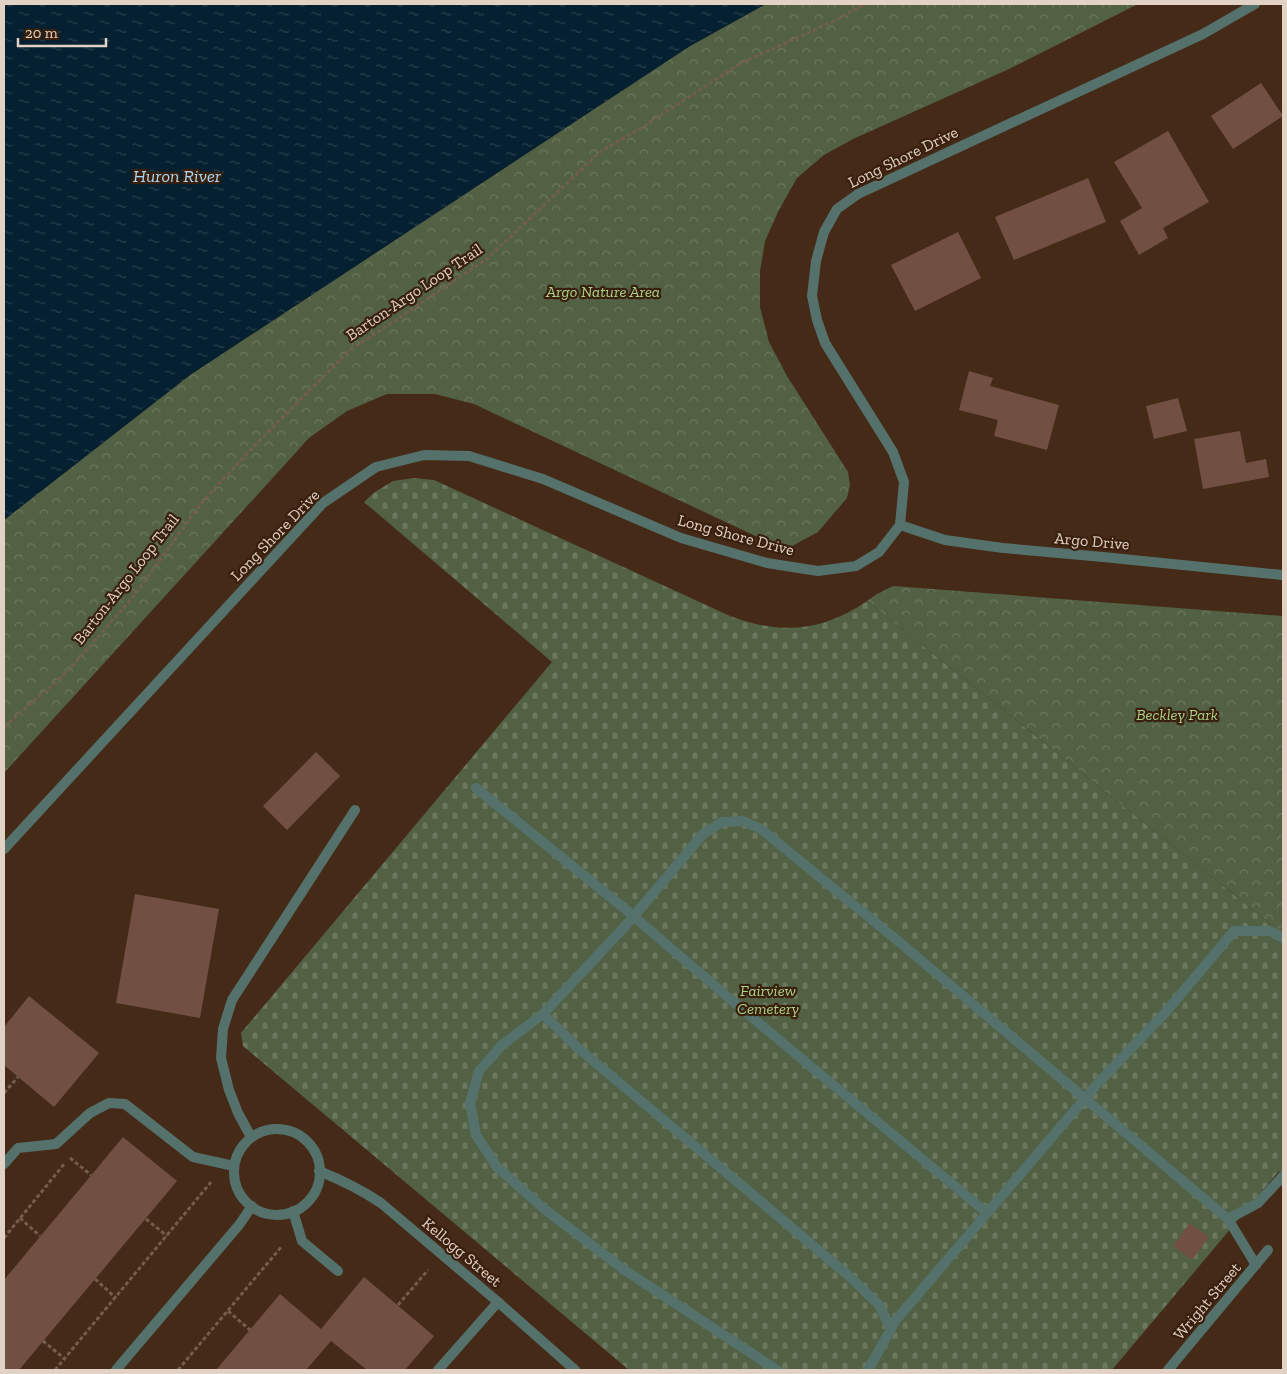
<svg xmlns="http://www.w3.org/2000/svg" width="1287" height="1374" viewBox="0 0 1287 1374" font-family="'Zilla Slab',serif">
<style>
.cemetery{fill:url(#cemetery-stones)}
.park{fill:url(#park-crowns)}
.water{fill:url(#water-ripples)}
.building{fill:#715043}
.lines{fill:none;stroke-linecap:round;stroke-linejoin:round}
.path{stroke:#755d4d;stroke-width:3;stroke-dasharray:4 2.5;stroke-linecap:butt}
.service{stroke:#55716c;stroke-width:10}
.minor{stroke:#55716c;stroke-width:10}
.labels{text-anchor:middle;dominant-baseline:central;stroke-width:4.5;stroke-linejoin:round;paint-order:stroke}
.street-label{font-size:16px;fill:#e2d1c5;stroke:#39200d}
.park-label{font-size:16px;font-style:italic;fill:#acd38a;stroke:#39200d}
.water-label{font-size:18px;font-style:italic;fill:#abd8f6;stroke:#39200d}
</style>
<defs>
<pattern id="cemetery-stones" width="16" height="16" patternUnits="userSpaceOnUse" patternTransform="scale(1.25)"><rect width="16" height="16" fill="#526144"/><path d="M2 7V4a2 2 0 0 1 4 0v3zM10 15v-3a2 2 0 0 1 4 0v3z" fill="#6b775e"/></pattern>
<pattern id="park-crowns" width="20" height="18" patternUnits="userSpaceOnUse" patternTransform="scale(1.25)"><rect width="20" height="18" fill="#526144"/><path d="M2 6a3 3 0 1 1 6 0M12 15a3 3 0 1 1 6 0" fill="none" stroke="#6b775e"/></pattern>
<pattern id="water-ripples" width="26" height="14" patternUnits="userSpaceOnUse" patternTransform="scale(1.25)"><rect width="26" height="14" fill="#052131"/><path d="M2 4q2-2 4 0t4 0M15 11q2-2 4 0t4 0" fill="none" stroke="#29404d"/></pattern>
</defs>
<rect width="100%" height="100%" fill="#442a17"/>
<!-- cemetery -->
<path class="cemetery" d="M 414,478 L 434,480 L 730,616 C 780,635 822,632 867,601 L 1283,934 L 1283,1174 L 1279,1171 L 1112,1370 L 629,1370 L 243,1046 L 241,1033 L 552,662 L 364,502 L 375,492 L 393,481 Z"/>
<!-- park -->
<g class="park">
<polygon points="766,4 1138,4 1009,69 853,139 824,155 797,178 779,210 765,241 760,271 760,307 769,342 787,376 848,472 850,485 847,498 818,532 792,546 764,540 474,404 435,394 387,394 347,411 309,438 4,773 4,520 190,375 690,46"/>
<polygon points="893,586 1283,616 1283,934 867,601 877,594"/>
</g>
<!-- water -->
<polygon class="water" points="4,4 766,4 690,46 190,375 4,520"/>
<!-- building -->
<g class="building">
<polygon points="1261,83 1283,116 1233,149 1211,116"/>
<polygon points="1168,131 1209,202 1163,228 1168,238 1139,255 1120,221 1142,208 1114,162"/>
<polygon points="1088,178 1106,222 1014,260 995,217"/>
<polygon points="958,232 981,278 915,311 891,265"/>
<polygon points="969,371 993,378 990,386 1059,405 1047,450 994,436 998,420 959,410"/>
<polygon points="1178,398 1187,431 1154,439 1146,406"/>
<polygon points="1240,431 1246,463 1266,459 1269,477 1203,489 1194,439"/>
<polygon points="316,752 340,776 287,830 263,806"/>
<polygon points="135,894 219,909 200,1018 116,1003"/>
<polygon points="29,996 99,1053 54,1107 4,1065 4,1027"/>
<polygon points="123,1137 177,1181 19,1370 4,1370 4,1280"/>
<polygon points="1190,1223 1209,1237 1192,1260 1173,1246"/>
<polygon points="364,1277 434,1336 405,1370 367,1370 331,1341 306,1370 216,1370 280,1294 321,1329"/>
</g>
<g class="lines">
<!-- path -->
<g class="path">
<polyline points="4,727 67,672 133,597 203,501 258,442 351,349 375,334 488,258 601,151 643,127 741,63 832,22 865,4"/>
<polyline points="4,1093 18,1077"/>
<polyline points="70,1158 91,1175"/>
<polyline points="20,1218 40,1236"/>
<polyline points="146,1219 167,1236"/>
<polyline points="4,1238 65,1163"/>
<polyline points="95,1279 116,1298"/>
<polyline points="398,1305 428,1270"/>
<polyline points="228,1311 250,1330"/>
<polyline points="43,1341 65,1359"/>
<polyline points="55,1370 211,1182"/>
<polyline points="178,1370 282,1246"/>
</g>
<!-- service -->
<g class="service">
<polyline points="476,788 624,908 730,999 987,1213"/>
<polyline points="543,1014 579,1049 677,1131 849,1276 879,1305 891,1329"/>
<polyline points="251,1137 238,1113 229,1090 221,1058 223,1029 232,1000 355,810"/>
<polyline points="4,1164 18,1148 56,1144 90,1113 109,1103 125,1104 193,1157 234,1166"/>
<polyline points="293,1211 302,1241 338,1271"/>
<polyline points="1228,1219 1258,1203 1283,1176"/>
<polyline points="116,1370 239,1225 252,1206"/>
<polyline points="438,1370 498,1302"/>
<polyline points="777,1370 623,1269 543,1208 497,1167 476,1135 470,1103 479,1071 502,1045 543,1014 628,923 703,834 722,822 743,821 761,829 898,941 1228,1219 1256,1265"/>
<polyline points="868,1370 896,1320 1098,1083 1165,1013 1234,931 1270,931 1283,938"/>
</g>
<!-- minor -->
<g class="minor">
<polyline points="900,525 945,540 1003,548 1103,557 1283,575"/>
<polyline points="4,849 323,503 376,467 424,455 469,456 543,479 681,538 767,563 818,571 856,566 879,552 900,525 904,482 893,452 825,343 817,320 812,296 816,261 824,232 837,209 858,194 1203,34 1255,4"/>
<circle cx="277" cy="1172" r="43"/>
<path d="M 319,1171 C 344,1181 360,1189 381,1203 L 498,1302 L 575,1370"/>
<polyline points="1168,1370 1268,1250"/>
</g>
</g>
<g class="labels">
<!-- street labels -->
<g class="street-label">
<text transform="translate(903 157) rotate(-26)">Long Shore Drive</text>
<text transform="translate(414 292) rotate(-34)">Barton-Argo Loop Trail</text>
<text transform="translate(275 535) rotate(-46)">Long Shore Drive</text>
<text transform="translate(736 535) rotate(15)">Long Shore Drive</text>
<text transform="translate(1092 541) rotate(5)">Argo Drive</text>
<text transform="translate(126 579) rotate(-52)">Barton-Argo Loop Trail</text>
<text transform="translate(462 1252) rotate(40)">Kellogg Street</text>
<text transform="translate(1207 1301) rotate(-50)">Wright Street</text>
</g>
<!-- park labels -->
<g class="park-label">
<text x="603" y="291">Argo Nature Area</text>
<text x="1177" y="714">Beckley Park</text>
<text x="768" y="990">Fairview<tspan x="768" dy="18">Cemetery</tspan></text>
</g>
<!-- water labels -->
<g class="water-label">
<text x="177" y="176">Huron River</text>
</g>
</g>
<!-- border -->
<rect width="1287" height="1374" fill="none" stroke="#e2d1c5" stroke-width="10"/>
<!-- scale -->
<path d="M18 38v8h88v-8" fill="none" stroke="#e2d1c5" stroke-width="2.5"/>
<text x="25" y="38" font-size="15" fill="#e2d1c5" stroke="#39200d" stroke-width="4" paint-order="stroke">20 m</text>
</svg>
